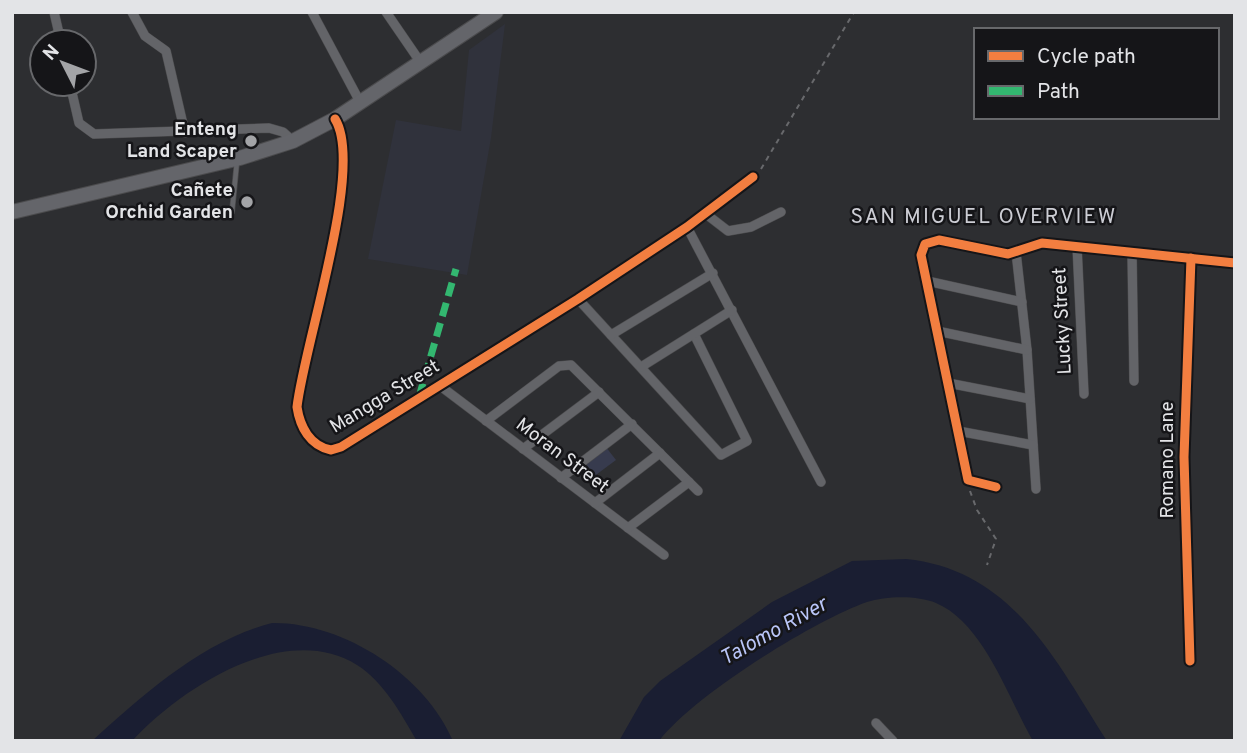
<svg xmlns="http://www.w3.org/2000/svg" width="1247" height="753" viewBox="0 0 1247 753" font-family="Overpass,sans-serif">
<style>
.built{fill:#30323c}
.green{fill:#373b4e}
.water{fill:#1a1e32}
.lines{fill:none;stroke-linecap:round;stroke-linejoin:round}
.service-casing{stroke:#4b4b4d;stroke-width:6}
.minor-casing{stroke:#4b4b4d;stroke-width:10}
.primary-casing{stroke:#4b4b4d;stroke-width:16}
.path{stroke:#68696c;stroke-width:2;stroke-dasharray:5 5;stroke-linecap:butt}
.service{stroke:#636468;stroke-width:4.5}
.minor{stroke:#636468;stroke-width:9}
.primary{stroke:#64656a;stroke-width:14}
.quiet{stroke:#33b770;stroke-width:7;stroke-dasharray:14 7;stroke-linecap:butt}
.cycleway-casing{stroke:#151518;stroke-width:13}
.cycleway{stroke:#f27e40;stroke-width:9}
.poi-dot{fill:#a3a4a7;stroke:#151518;stroke-width:2.5}
.labels{text-anchor:middle;dominant-baseline:central;stroke-width:5;stroke-linejoin:round;paint-order:stroke}
.poi-label{font-size:19px;font-weight:bold;fill:#e3e4e7;stroke:#151518;text-anchor:end}
.street-label{font-size:19px;fill:#e3e4e7;stroke:#151518}
.neighbourhood-label{font-size:21px;letter-spacing:2px;fill:#cccdd4;stroke:#151518}
.water-label{font-size:21px;font-style:italic;fill:#b9c5f8;stroke:#151518}
</style>
<rect width="100%" height="100%" fill="#2d2e31"/>
<!-- built -->
<polygon class="built" points="505,24 491,138 467,275 368,259 396,120 461,131 469,50"/>
<!-- green -->
<polygon class="green" points="602,442 616,460 589,480 575,462"/>
<!-- water -->
<g class="water">
<path d="M 906,559 C 1013,570 1055,660 1107,741 L 1033,741 C 1009,700 984,623 936,603 C 917,595 886,596 867,602 C 813,621 693,696 659,741 L 619,741 L 644,697 L 660,681 L 772,602 L 852,561 Z"/>
<path d="M 272,623 C 343,622 425,675 453,741 L 417,741 C 401,714 384,682 357,665 C 285,620 181,688 132,741 L 92,741 C 144,694 203,641 272,623 Z"/>
</g>
<g class="lines">
<defs>
<polyline id="service" points="232,212 237,161"/>
<g id="minor">
<polyline points="54,12 61,42"/>
<polyline points="132,12 145,36 166,51 185,133"/>
<polyline points="312,12 360,102"/>
<polyline points="386,12 421,63"/>
<polyline points="70,84 79,123 94,134 269,128 283,132 293,141"/>
<path d="M 335,119 C 365,167 304,344 297,407 C 300,427 310,446 331,450 L 341,447 L 578,299 L 687,227 L 753,177"/>
<polyline points="706,214 728,231 751,227 781,212"/>
<polyline points="687,227 821,482"/>
<polyline points="1077,246 1084,394"/>
<polyline points="1016,252 1027,350 1036,489"/>
<polyline points="1132,252 1134,381"/>
<polyline points="927,281 1022,302"/>
<polyline points="578,299 721,455 747,441 694,334"/>
<polyline points="937,331 1027,350"/>
<polyline points="611,335 713,273"/>
<polyline points="641,367 732,310"/>
<polyline points="948,383 1030,399"/>
<polyline points="439,385 664,555"/>
<polyline points="486,421 559,366 571,365 698,491"/>
<polyline points="958,431 1033,445"/>
<polyline points="523,449 599,392"/>
<polyline points="561,478 632,424"/>
<polyline points="996,487 968,480 921,255 925,244 939,240 1008,254 1042,243 1235,263"/>
<polyline points="595,503 660,453"/>
<polyline points="628,528 689,482"/>
<polyline points="1190,661 1184,457 1191,258"/>
<polyline points="876,723 893,741"/>
</g>
<polyline id="primary" points="12,212 240,158 293,141 335,119 496,12"/>
</defs>
<!-- service casing -->
<use href="#service" class="service-casing"/>
<!-- minor casing -->
<use href="#minor" class="minor-casing"/>
<!-- primary casing -->
<use href="#primary" class="primary-casing"/>
<!-- path -->
<g class="path">
<polyline points="761,169 854,12"/>
<polyline points="970,491 977,510 996,539 987,565"/>
</g>
<!-- service -->
<use href="#service" class="service"/>
<!-- minor -->
<use href="#minor" class="minor"/>
<!-- primary -->
<use href="#primary" class="primary"/>
<!-- quiet -->
<polyline class="quiet" points="419,397 456,269"/>
<defs>
<g id="cycleway">
<path d="M 335,119 C 365,167 304,344 297,407 C 300,427 310,446 331,450 L 341,447 L 578,299 L 687,227 L 753,177"/>
<polyline points="996,487 968,480 921,255 925,244 939,240 1008,254 1042,243 1235,263"/>
<polyline points="1190,661 1184,457 1191,258"/>
</g>
</defs>
<!-- cycleway casing -->
<use href="#cycleway" class="cycleway-casing"/>
<!-- cycleway -->
<use href="#cycleway" class="cycleway"/>
</g>
<!-- markers -->
<g class="poi-dot">
<circle cx="251" cy="141" r="7"/>
<circle cx="247" cy="202" r="7"/>
</g>
<g class="labels">
<!-- poi labels -->
<g class="poi-label">
<text x="237" y="130">Enteng<tspan x="237" dy="22">Land Scaper</tspan></text>
<text x="233" y="191">Cañete<tspan x="233" dy="22">Orchid Garden</tspan></text>
</g>
<!-- street labels -->
<g class="street-label">
<text transform="translate(1063 321) rotate(-93)">Lucky Street</text>
<text transform="translate(385 397) rotate(-31)">Mangga Street</text>
<text transform="translate(562 456) rotate(37)">Moran Street</text>
<text transform="translate(1168 460) rotate(-90)">Romano Lane</text>
</g>
<!-- neighbourhood labels -->
<g class="neighbourhood-label">
<text x="984" y="217">SAN MIGUEL OVERVIEW</text>
</g>
<!-- water labels -->
<g class="water-label">
<text transform="translate(774 632) rotate(-29)">Talomo River</text>
</g>
</g>
<!-- border -->
<rect width="1247" height="753" fill="none" stroke="#e3e4e7" stroke-width="28"/>
<!-- legend -->
<rect x="974" y="28" width="245" height="91" fill="#151518" stroke="#67686b" stroke-width="2"/>
<rect x="988" y="51" width="35" height="10" fill="#f27e40" stroke="#67686b" stroke-width="2"/>
<text x="1037" y="63" font-size="21" fill="#e3e4e7">Cycle path</text>
<rect x="988" y="86" width="35" height="10" fill="#33b770" stroke="#67686b" stroke-width="2"/>
<text x="1037" y="98" font-size="21" fill="#e3e4e7">Path</text>
<!-- north arrow -->
<g transform="translate(63 63) rotate(312)"><circle r="33" fill="#151518" stroke="#67686b" stroke-width="2"/>
<path d="M0-5L12 26L0 18L-12 26Z" fill="#a3a4a7"/>
<text y="-10" font-size="19" font-weight="bold" text-anchor="middle" fill="#e3e4e7">N</text>
</g>
</svg>
